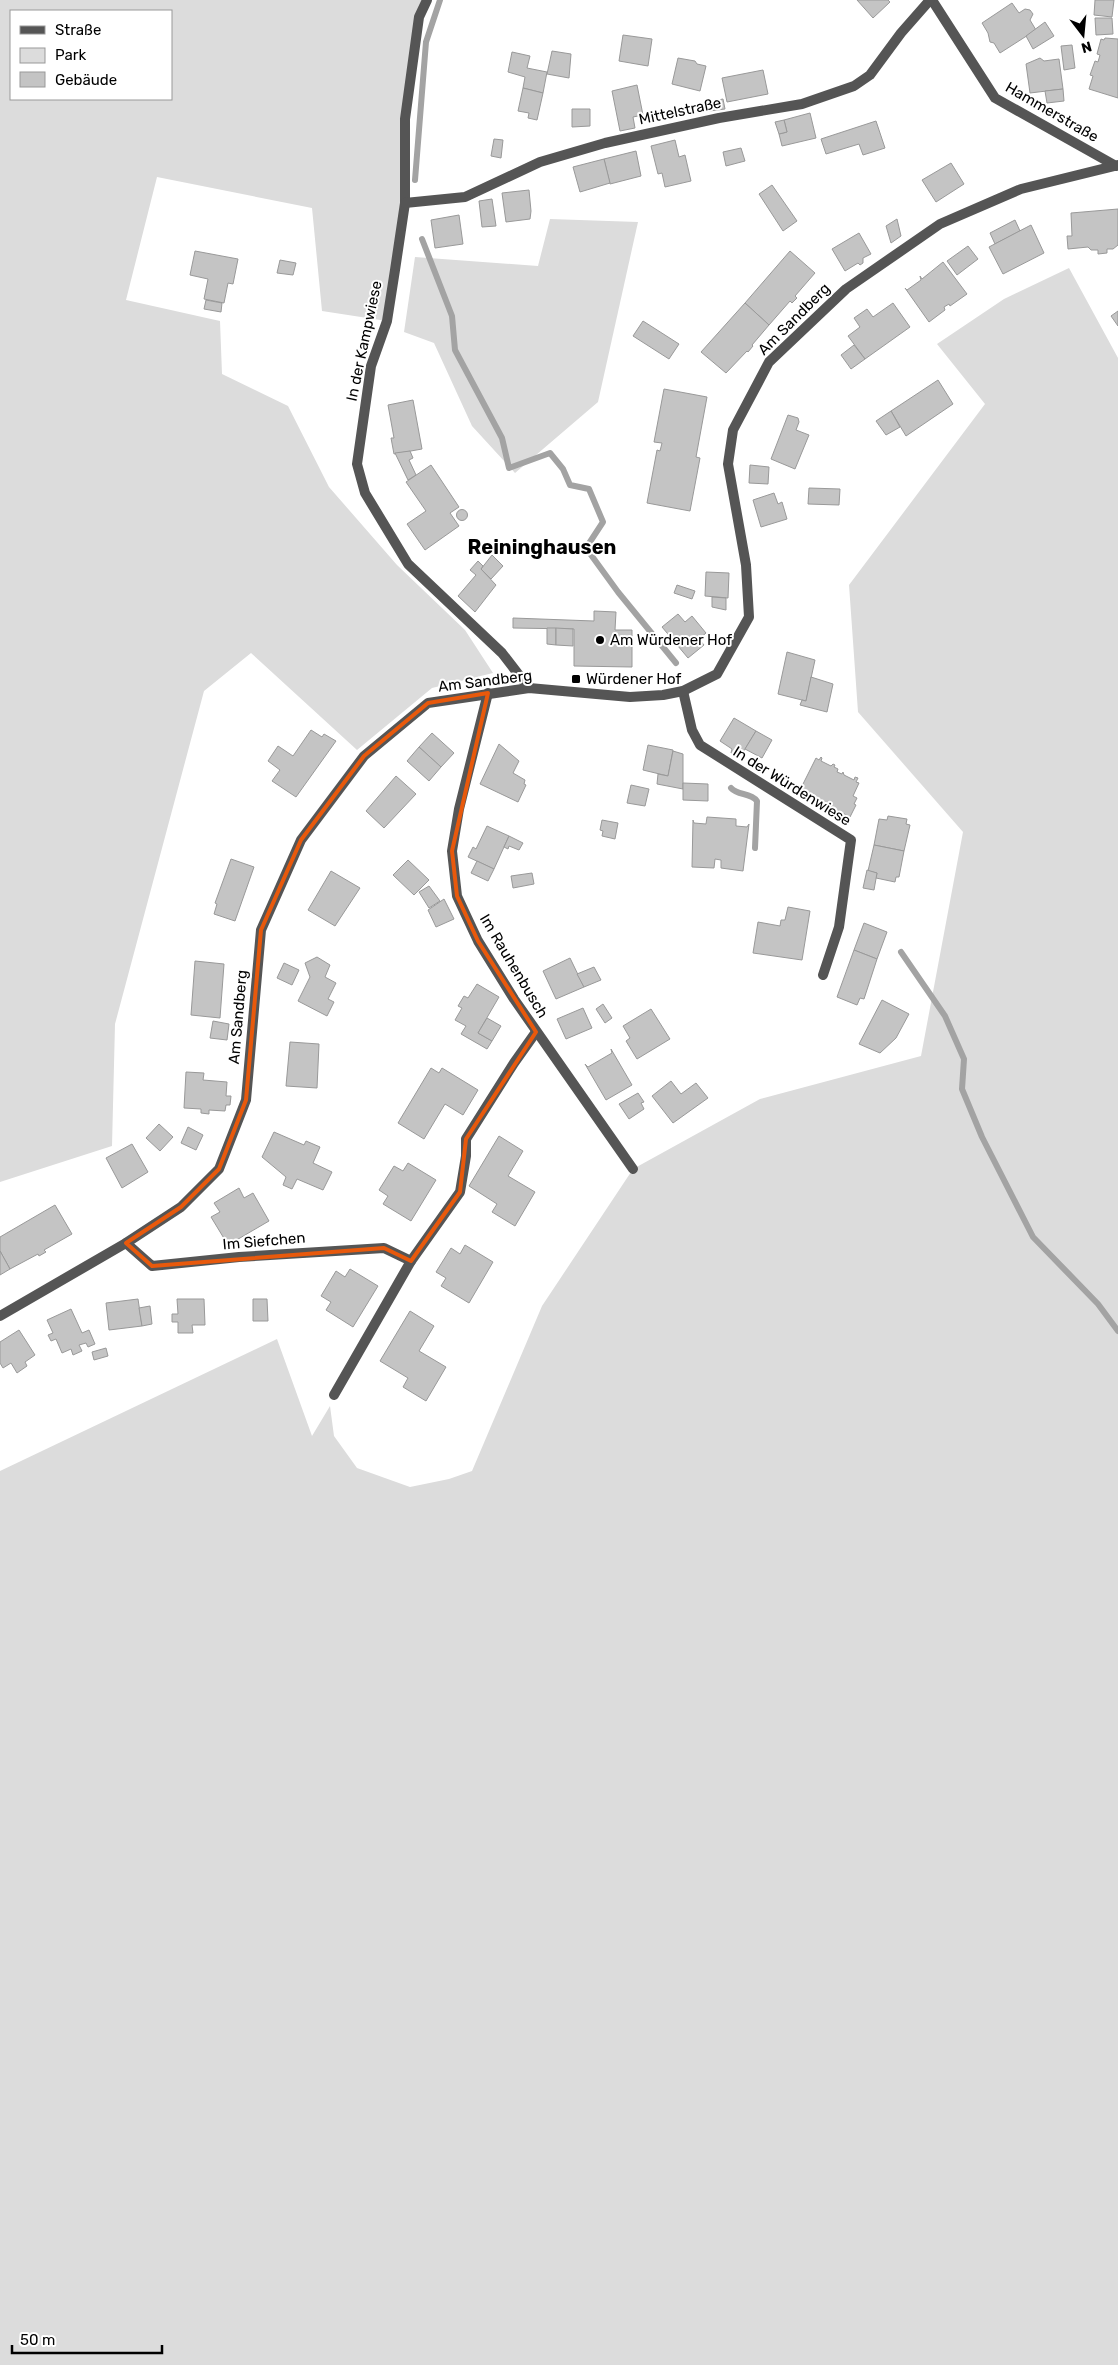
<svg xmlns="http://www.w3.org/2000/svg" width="1118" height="2365" viewBox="0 0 1118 2365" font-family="Rubik,sans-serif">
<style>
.green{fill:#dcdcdc;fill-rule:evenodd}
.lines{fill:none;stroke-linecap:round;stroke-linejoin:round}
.stream{stroke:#a3a3a3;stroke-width:6}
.building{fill:#c4c4c4;stroke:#999}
.street{stroke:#555;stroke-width:10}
.marked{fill:none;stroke:#e8590c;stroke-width:4;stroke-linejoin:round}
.poi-dot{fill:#000;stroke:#fff;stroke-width:2}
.labels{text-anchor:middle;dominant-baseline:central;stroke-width:4;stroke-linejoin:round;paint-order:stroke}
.street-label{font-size:15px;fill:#000;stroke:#fff}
.poi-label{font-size:15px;fill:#000;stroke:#fff;text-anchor:start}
.district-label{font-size:20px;font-weight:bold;fill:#000;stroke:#fff}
</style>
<rect width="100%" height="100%" fill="#fff"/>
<!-- green -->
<g class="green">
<path d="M 0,0 L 427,0 L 405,119 L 405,203 L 387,321 L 322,311 L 312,208 L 157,177 L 126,300 L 220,321 L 222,374 L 288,406 L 329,487 L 397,565 L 465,630 L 493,673 L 432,688 L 357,750 L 251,653 L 204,691 L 115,1024 L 112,1146 L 0,1182 ZM 11,11 L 171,11 L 171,99 L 11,99 Z"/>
<polygon points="550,219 638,222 598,402 515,473 472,426 434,343 404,332 415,257 538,266"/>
<polygon points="1069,268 1118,358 1118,2365 0,2365 0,1471 277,1339 312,1436 330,1406 334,1436 357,1468 410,1487 449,1479 472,1471 542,1306 633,1169 760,1099 921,1056 963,832 858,712 849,585 985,404 937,344 1004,299"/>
</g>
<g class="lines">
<!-- stream -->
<g class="stream">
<polyline points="415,180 426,42 440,0"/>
<polyline points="422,239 452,316 455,350 502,438 509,468 550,453 563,469 570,485 589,489 603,522 586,548 618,592 676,663"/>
<path d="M 731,788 C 738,796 750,792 757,801 L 755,848"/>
<polyline points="901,952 945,1016 964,1059 962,1089 982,1137 1033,1237 1098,1304 1118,1331"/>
</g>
</g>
<!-- building -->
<g class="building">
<polygon points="857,0 888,0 890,2 873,18"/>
<polygon points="1095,0 1114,0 1112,17 1094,15"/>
<polygon points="1012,3 1019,13 1025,9 1030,10 1033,14 1030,20 1036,30 1000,53 994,43 990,42 988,33 982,23"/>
<polygon points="1095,18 1112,18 1113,34 1096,35"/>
<polygon points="1045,22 1054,36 1033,49 1026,36"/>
<polygon points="623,35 652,39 648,66 619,61"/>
<polygon points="1105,38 1118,39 1118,98 1089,89 1093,76 1090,75 1095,61 1098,62 1100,55 1097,54 1101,39 1104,40"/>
<polygon points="1072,45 1075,68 1064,70 1061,46"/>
<polygon points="552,51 571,54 569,78 547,74"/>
<polygon points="512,52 530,56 527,68 547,72 543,93 523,88 525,77 508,72"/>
<polygon points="678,58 695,61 697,64 706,66 700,91 672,84"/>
<polygon points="1040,58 1044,61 1059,59 1063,89 1030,93 1026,64"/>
<polygon points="763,70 768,94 727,102 722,78"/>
<polygon points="637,85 643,115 633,117 635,128 620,131 612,91"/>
<polygon points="523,88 543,93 537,120 528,118 529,113 518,111"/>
<polygon points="1063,89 1064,101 1047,103 1045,91"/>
<polygon points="723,99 725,109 709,111 708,102"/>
<polygon points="572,109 590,109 590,126 572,127"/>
<polygon points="810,113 816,138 782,146 779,134 787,132 784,120"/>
<polygon points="784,120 787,132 779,134 775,122"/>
<polygon points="876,121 885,148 863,155 859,144 826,154 821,139"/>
<polygon points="494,139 503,140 501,158 491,156"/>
<polygon points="675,140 679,157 685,155 691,181 665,187 662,173 658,174 651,146"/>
<polygon points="741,148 745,161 726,166 723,152"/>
<polygon points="636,151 641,176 610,184 604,159"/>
<polygon points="604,159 610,183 580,192 573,167"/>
<polygon points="951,163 964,184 936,202 922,180"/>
<polygon points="772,185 797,221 783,231 759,194"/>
<polygon points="529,190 531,211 530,219 506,222 502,193"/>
<polygon points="492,199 496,226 482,227 479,201"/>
<polygon points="1118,209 1118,245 1113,249 1107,249 1107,253 1098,254 1098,250 1091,250 1088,247 1068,249 1067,236 1072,236 1071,213"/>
<polygon points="459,215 463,244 435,248 431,220"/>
<polygon points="897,219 901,236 891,243 886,226"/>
<polygon points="1015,220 1020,231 995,244 990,233"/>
<polygon points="1031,225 1044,253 1003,274 989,247"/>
<polygon points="859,233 871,254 863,258 863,263 860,265 858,263 845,271 832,249"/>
<polygon points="968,246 978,259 957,275 947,261"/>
<polygon points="195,251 238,259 233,284 228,283 224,303 204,299 208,279 190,275"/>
<polygon points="790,251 815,273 795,296 797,298 792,303 790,301 769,325 745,303"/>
<polygon points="280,260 296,263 293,275 277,273"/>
<polygon points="943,262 967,294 950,306 949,304 944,307 945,310 929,322 905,288 907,290 921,280 920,276 922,279"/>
<polygon points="206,300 222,303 221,312 204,309"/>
<polygon points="745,303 769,325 752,345 753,346 748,352 747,351 726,373 701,352"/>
<polygon points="893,303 910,327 865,359 848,336 860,327 854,318 867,309 873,317"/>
<polygon points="1118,311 1118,326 1111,316"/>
<polygon points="643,321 679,344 669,359 633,336"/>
<polygon points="854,345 865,359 851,369 841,355"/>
<polygon points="938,380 953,404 906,436 891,411"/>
<polygon points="664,389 707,397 696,457 700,458 690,511 647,503 657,450 660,451 662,443 654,442"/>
<polygon points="413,400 422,449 394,454 391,438 394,438 388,405"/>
<polygon points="891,411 900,427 886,435 876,421"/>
<polygon points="788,415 798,418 799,422 796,430 809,435 795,469 771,459"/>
<polygon points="410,451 413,458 409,460 416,475 408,480 395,453"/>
<polygon points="431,465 459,507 450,513 459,526 425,550 407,524 426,511 406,482"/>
<polygon points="750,465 769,467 768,484 749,483"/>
<polygon points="809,488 840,489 839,505 808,504"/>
<polygon points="774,493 778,504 782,502 787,519 761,527 753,500"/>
<circle cx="462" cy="515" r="5.5"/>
<polygon points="492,555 503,566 491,579 481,569"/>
<polygon points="478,561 483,566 481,569 496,585 475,612 458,596 476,575 470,570"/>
<polygon points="706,572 729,573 728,598 705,596"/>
<polygon points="677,585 695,591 692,599 674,593"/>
<polygon points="712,597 726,598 726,610 712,607"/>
<polygon points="594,611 616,612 615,630 632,630 632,667 574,666 574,629 513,628 513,618 594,621"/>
<polygon points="678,614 685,622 692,616 706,633 699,639 704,645 688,658 662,627"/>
<polygon points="547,628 556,628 556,645 547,644"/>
<polygon points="556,628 573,629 573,646 556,645"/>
<polygon points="787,652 815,660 806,701 778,694"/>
<polygon points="811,677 833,684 827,712 800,705 802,700 806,701"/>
<polygon points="734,718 756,731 742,754 737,752 735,754 731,753 732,749 720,741"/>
<polygon points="311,730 322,737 324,734 336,741 296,797 272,781 280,770 268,761 278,746 293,756"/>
<polygon points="756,731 772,740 762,758 745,749"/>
<polygon points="432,733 454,753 441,767 419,747"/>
<polygon points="499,744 519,761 513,773 525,780 524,784 526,785 518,802 480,784"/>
<polygon points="648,745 673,750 668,776 643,770"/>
<polygon points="419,747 441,767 429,781 407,761"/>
<polygon points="673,751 683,754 683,789 657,784 658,774 668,776"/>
<polygon points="821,757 822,758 821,761 831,766 833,764 835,765 834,767 838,769 837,772 842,774 843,772 844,775 854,780 855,777 858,778 856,782 859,783 853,796 857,798 854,804 856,805 850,817 800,790 816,758 819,760"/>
<polygon points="396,776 416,794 384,828 366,811"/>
<polygon points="683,783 708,784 708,801 683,800"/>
<polygon points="631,785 649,789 645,806 627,803"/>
<polygon points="888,816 907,819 906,824 910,825 904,851 874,845 879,819 887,820"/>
<polygon points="707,817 736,819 736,826 747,827 749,824 743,871 721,868 721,860 715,859 714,868 692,867 693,820 694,823 706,824"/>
<polygon points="602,820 618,823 615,839 602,836 603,831 600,830"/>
<polygon points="487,826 509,836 494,869 468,857 473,847 476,849"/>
<polygon points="509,836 523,843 519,850 509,846 508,849 504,847"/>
<polygon points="874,845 904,851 899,877 896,877 895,882 876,878 877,873 868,871"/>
<polygon points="231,859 254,867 235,921 214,914 217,904 215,903"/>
<polygon points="408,860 429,880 414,895 393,875"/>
<polygon points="477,861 494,869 488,881 471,873"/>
<polygon points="867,870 877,873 874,890 863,888"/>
<polygon points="331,871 360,888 335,926 308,910"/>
<polygon points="532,873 534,884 513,888 511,876"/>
<polygon points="429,886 440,901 429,908 419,892"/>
<polygon points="444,899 454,919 436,927 428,910"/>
<polygon points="788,907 810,911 802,960 753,953 758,922 780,926 781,920 785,920"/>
<polygon points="864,923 887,932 877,959 854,950"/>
<polygon points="854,950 877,959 864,999 860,998 857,1005 837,997"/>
<polygon points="317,957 330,965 325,977 336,983 328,999 334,1002 327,1016 298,1001 310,977 305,963"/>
<polygon points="570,958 584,987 556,999 543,971"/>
<polygon points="195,961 224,964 220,1018 191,1015"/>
<polygon points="284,963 299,970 292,985 277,978"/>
<polygon points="594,967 601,980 584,987 577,974"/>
<polygon points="477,984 499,997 478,1033 492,1041 487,1049 461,1034 466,1026 455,1020 462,1008 458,1006 464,996 468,998"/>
<polygon points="882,1000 909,1014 896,1038 880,1053 859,1044"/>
<polygon points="603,1004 612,1018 605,1023 596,1009"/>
<polygon points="583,1008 592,1028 566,1039 557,1019"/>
<polygon points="651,1009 670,1039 637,1059 626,1041 630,1038 623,1026"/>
<polygon points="487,1018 501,1026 492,1041 478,1033"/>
<polygon points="213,1021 229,1024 227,1040 210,1038"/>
<polygon points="290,1042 319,1044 317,1088 286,1086"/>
<polygon points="611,1049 632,1085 606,1100 585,1064 588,1067 612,1053"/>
<polygon points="431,1068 439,1073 442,1068 478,1090 463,1115 445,1104 424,1139 398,1123"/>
<polygon points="186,1072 204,1073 203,1080 227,1082 226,1096 231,1096 230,1105 226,1105 225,1111 209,1110 209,1114 201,1113 201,1109 184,1108"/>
<polygon points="671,1081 681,1094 696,1083 708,1098 673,1123 652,1096"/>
<polygon points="638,1093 644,1102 641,1103 644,1109 629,1119 619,1104"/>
<polygon points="159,1124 173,1137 160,1151 146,1138"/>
<polygon points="188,1127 203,1135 196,1150 181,1143"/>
<polygon points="274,1132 304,1145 306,1141 320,1147 313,1163 332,1172 323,1190 297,1179 292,1189 283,1185 286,1177 262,1157"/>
<polygon points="499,1136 523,1151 508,1176 535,1192 515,1226 492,1212 497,1204 469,1186"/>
<polygon points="132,1144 148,1172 122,1188 106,1158"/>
<polygon points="408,1163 436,1180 411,1221 383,1204 388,1196 379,1190 394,1166 403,1171"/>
<polygon points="239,1188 244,1198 253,1193 269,1221 228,1245 211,1217 220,1212 214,1203"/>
<polygon points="55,1205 72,1234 44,1250 46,1252 39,1256 38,1254 10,1269 0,1251 0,1237"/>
<polygon points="465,1245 493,1262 469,1303 441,1286 446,1278 436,1272 451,1248 460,1254"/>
<polygon points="0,1251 10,1269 0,1275"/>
<polygon points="350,1269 378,1286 353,1327 326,1310 331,1302 321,1296 336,1271 345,1277"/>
<polygon points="138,1299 142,1326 109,1330 106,1303"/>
<polygon points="177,1299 204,1299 205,1325 192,1325 193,1333 178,1333 178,1322 172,1322 172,1314 178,1314"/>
<polygon points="253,1299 267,1299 268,1321 253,1321"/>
<polygon points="150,1306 152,1324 142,1326 139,1308"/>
<polygon points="71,1309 82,1333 89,1330 95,1344 88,1347 86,1343 79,1345 82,1351 73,1355 71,1349 62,1353 56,1339 51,1341 48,1335 53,1333 47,1320"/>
<polygon points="410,1311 434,1326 419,1351 446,1367 426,1401 403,1387 408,1378 380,1361"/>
<polygon points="19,1330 35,1355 25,1362 27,1366 17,1373 11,1363 3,1368 0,1363 0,1342"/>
<polygon points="106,1348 108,1356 94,1360 92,1352"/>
</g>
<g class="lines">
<!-- street -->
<g class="street">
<polyline points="427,0 419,17 405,119 405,203 395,270 387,321 371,366 357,464 365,493 408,564 502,653 529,688"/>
<polyline points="932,0 995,98 1116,166"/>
<polyline points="405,203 465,197 540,162 605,143 719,118 802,104 854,86 870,75 901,33 930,0"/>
<polyline points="683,691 692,730 700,745 851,840 839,927 823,975"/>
<polyline points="488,693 459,809 452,851 457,896 478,941 514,999 633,1169"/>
<polyline points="126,1243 152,1266 239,1257 384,1248 411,1261"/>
<polyline points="0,1316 126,1243 181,1207 219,1169 246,1100 261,930 301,840 364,756 428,703 529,688 630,697 663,695 683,691 717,674 749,617 746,565 728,464 733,430 769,362 846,289 940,224 1021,189 1118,165"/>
<polyline points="334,1395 411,1261 460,1192 466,1156 466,1139 514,1063 536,1032"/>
</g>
</g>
<!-- marked area -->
<path class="marked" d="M 488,693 L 452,851 L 457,896 L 478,941 L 536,1032 L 466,1139 L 460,1192 L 411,1261 L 384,1248 L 152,1266 L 126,1243 L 181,1207 L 219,1169 L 246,1100 L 261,930 L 301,840 L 364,756 L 428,703 Z"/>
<!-- markers -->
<g class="poi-dot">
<circle cx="600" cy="640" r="5"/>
<rect x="571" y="674" width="10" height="10" rx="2.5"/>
</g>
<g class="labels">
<!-- street labels -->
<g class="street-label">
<text transform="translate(680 111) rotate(-12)">Mittelstraße</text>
<text transform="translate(1052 112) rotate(30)">Hammerstraße</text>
<text transform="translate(794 319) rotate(-45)">Am Sandberg</text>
<text transform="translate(364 341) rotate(-78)">In der Kampwiese</text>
<text transform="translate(485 681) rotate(-7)">Am Sandberg</text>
<text transform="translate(792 786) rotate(32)">In der Würdenwiese</text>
<text transform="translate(514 966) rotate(59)">Im Rauhenbusch</text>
<text transform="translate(238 1017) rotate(-85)">Am Sandberg</text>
<text transform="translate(264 1241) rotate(-5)">Im Siefchen</text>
</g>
<!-- poi labels -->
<g class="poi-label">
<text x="610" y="640">Am Würdener Hof</text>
<text x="586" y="679">Würdener Hof</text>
</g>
<!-- district labels -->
<g class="district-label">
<text x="542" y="547">Reininghausen</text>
</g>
</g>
<!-- legend -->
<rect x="10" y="10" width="162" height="90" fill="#ffffff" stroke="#999999"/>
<rect x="20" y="26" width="25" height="8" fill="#555555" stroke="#999999"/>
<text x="55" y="35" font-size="15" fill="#000000">Straße</text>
<rect x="20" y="48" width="25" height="15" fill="#dcdcdc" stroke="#999999"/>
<text x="55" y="60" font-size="15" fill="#000000">Park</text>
<rect x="20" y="72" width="25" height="15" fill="#c4c4c4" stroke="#999999"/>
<text x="55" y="85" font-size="15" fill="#000000">Gebäude</text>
<!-- north arrow -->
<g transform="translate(1083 35) rotate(164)" stroke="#ffffff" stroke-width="4" paint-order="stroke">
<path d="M0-4L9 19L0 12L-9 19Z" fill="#000000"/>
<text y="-8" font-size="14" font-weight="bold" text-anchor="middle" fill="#000000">N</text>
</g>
<!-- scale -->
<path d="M12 2345v8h150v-8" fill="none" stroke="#000000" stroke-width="2.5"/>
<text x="20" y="2345" font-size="15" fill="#000000" stroke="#ffffff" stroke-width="4" paint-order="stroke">50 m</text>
</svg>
